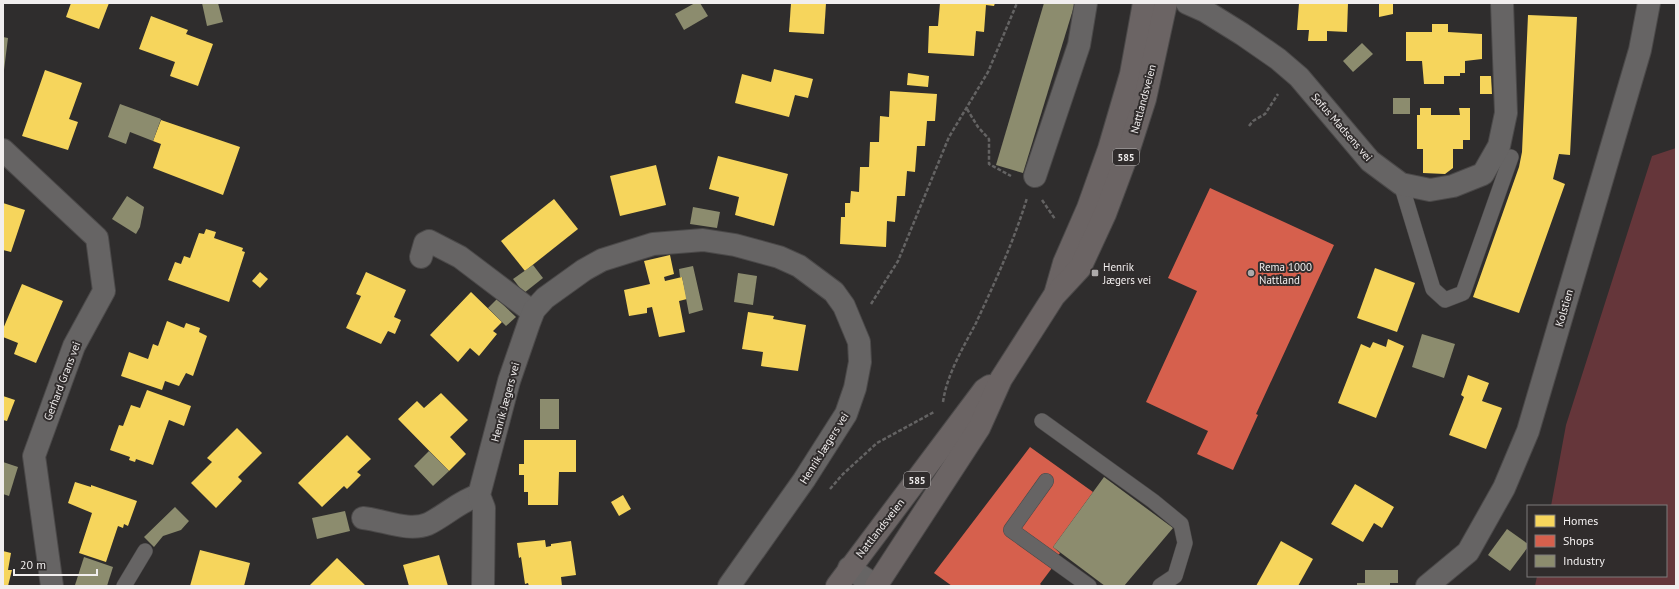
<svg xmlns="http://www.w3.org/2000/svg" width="1679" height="589" viewBox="0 0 1679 589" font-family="'PT Sans',sans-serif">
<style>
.green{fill:#65363a}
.homes{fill:#f6d55c}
.shops{fill:#d6604d}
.industry{fill:#8c8c6e}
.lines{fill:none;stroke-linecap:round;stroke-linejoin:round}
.lane-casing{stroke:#4b4949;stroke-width:16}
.street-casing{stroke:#4b4949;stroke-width:24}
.primary-casing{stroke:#4b4949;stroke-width:24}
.path{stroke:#646363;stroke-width:2.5;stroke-dasharray:4 2;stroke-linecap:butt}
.lane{stroke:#666464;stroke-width:15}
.street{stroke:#666464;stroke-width:22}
.primary{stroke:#6b6464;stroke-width:22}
.poi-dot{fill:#adaaaa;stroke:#302c2c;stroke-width:1.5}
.labels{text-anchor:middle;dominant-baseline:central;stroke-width:4;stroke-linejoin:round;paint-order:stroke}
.shield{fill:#302c2c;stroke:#b7b4b4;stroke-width:1}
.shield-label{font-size:10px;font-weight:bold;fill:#f1eeee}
.street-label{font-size:11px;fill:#f1eeee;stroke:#302c2c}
.poi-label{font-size:11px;fill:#f1eeee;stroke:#302c2c;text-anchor:start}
</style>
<rect width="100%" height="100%" fill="#2f2d2d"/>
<!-- green -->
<polygon class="green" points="1676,148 1676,586 1535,586 1537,576 1666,576 1666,506 1551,506 1566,425 1652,156"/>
<!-- homes -->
<g class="homes">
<polygon points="71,3 109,3 99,29 66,17"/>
<polygon points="791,3 826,3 824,34 789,32"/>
<polygon points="940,3 995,3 994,6 986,5 984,32 976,31 974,56 928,53 929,26 938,26"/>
<polygon points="1299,3 1348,3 1347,32 1327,31 1327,41 1308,41 1309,30 1297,30"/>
<polygon points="1379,3 1393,3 1393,14 1379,17"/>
<polygon points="1528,15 1577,17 1570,155 1559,154 1553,179 1565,184 1519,313 1473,297 1519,167 1522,152"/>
<polygon points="151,16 188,30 186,34 213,44 198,86 170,76 175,62 139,49"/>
<polygon points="1432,24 1448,24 1448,32 1482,34 1482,59 1465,61 1465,73 1460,73 1460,76 1444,76 1444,84 1424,84 1422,61 1406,61 1406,32 1432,32"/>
<polygon points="774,69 813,79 808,98 795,95 789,117 735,103 742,74 771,82"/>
<polygon points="45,70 82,83 69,119 78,122 68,150 22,136"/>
<polygon points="908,73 929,76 928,87 907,85"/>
<polygon points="1480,76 1491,76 1492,94 1480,94"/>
<polygon points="890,91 937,94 935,121 927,121 925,146 917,146 915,172 907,171 905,196 897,196 895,222 887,221 886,247 840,244 841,217 845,217 845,203 850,203 851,191 859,192 860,167 869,167 870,142 879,142 880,116 889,117"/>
<polygon points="1420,108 1431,108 1431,115 1460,115 1459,108 1470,108 1470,140 1463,140 1463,149 1453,149 1453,168 1445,174 1423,173 1423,149 1417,149 1417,115 1420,115"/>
<polygon points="161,120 240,147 223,195 153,168 161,144 153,141"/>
<polygon points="718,156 788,174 774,226 735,215 739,197 709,189"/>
<polygon points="656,165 666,205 620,216 610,176"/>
<polygon points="554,199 578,229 525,271 501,241"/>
<polygon points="3,203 25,210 11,252 3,250"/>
<polygon points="206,229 216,232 214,238 243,248 242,251 245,252 229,302 168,280 175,262 181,264 184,256 190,258 199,233 204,234"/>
<polygon points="670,255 674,274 664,277 665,281 682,277 687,299 679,301 685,332 659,337 652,307 647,308 647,313 629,316 624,290 650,284 644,261"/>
<polygon points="1375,268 1415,283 1397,332 1357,318"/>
<polygon points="260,272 268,279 260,288 252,281"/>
<polygon points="366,272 406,290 394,317 401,320 395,334 388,331 381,344 346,328 361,296 356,294"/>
<polygon points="22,284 63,301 36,363 14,354 18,343 3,337 3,329"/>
<polygon points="471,292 502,322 493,331 497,334 479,356 470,348 458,362 430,335"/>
<polygon points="748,312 774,316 773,319 806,325 798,371 761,366 763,352 742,349"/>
<polygon points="167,321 184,328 186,323 200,328 199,332 207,336 193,376 186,373 179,386 165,381 162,390 121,376 129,352 148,359 153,344 158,346"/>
<polygon points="1388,339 1404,346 1376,418 1338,403 1361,344 1370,348 1373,342 1386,347"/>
<polygon points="1468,375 1489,383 1482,401 1502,408 1486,449 1449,435 1464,397 1461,395"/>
<polygon points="147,390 191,406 184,426 169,420 153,465 136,459 135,462 129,460 130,457 110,450 119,425 123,426 131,405 140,408"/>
<polygon points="441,393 468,420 450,437 466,454 449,471 398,419 417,401 424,408"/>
<polygon points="3,396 15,400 7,421 3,420"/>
<polygon points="237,428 262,453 238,477 242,481 216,508 191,483 212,462 207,458"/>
<polygon points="347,435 371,459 357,472 361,475 347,489 344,486 322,507 298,483"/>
<polygon points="524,440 576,440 576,472 559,472 558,505 528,505 528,492 524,492 524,475 519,475 519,464 524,464"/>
<polygon points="75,482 91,487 91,485 137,501 128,526 124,524 123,528 118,526 106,562 79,553 92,513 68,503"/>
<polygon points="1355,484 1394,507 1382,528 1374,523 1363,542 1331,524"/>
<polygon points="623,495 631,509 619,516 611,502"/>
<polygon points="545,540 546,547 551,546 551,544 571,541 576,575 561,577 562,586 529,586 528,583 525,584 521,557 519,558 517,543"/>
<polygon points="1281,541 1313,559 1298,586 1256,586"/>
<polygon points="200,550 250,563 244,586 190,586"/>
<polygon points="3,551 11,553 8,570 12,570 8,586 3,586"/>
<polygon points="439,555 448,586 409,586 403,565"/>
<polygon points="337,558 366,586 309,586"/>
</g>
<!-- shops -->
<g class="shops">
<polygon points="1210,188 1334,245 1256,414 1258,415 1233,470 1197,454 1208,431 1146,402 1197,291 1168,278"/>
<polygon points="1030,447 1093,492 1053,547 1060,553 1050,566 1052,568 1040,584 1042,586 952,586 934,573"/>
</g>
<!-- industry -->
<g class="industry">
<polygon points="202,3 218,3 223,22 207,26"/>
<polygon points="695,3 700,3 708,16 684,30 675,14"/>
<polygon points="1044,3 1075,3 1023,173 996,165"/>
<polygon points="3,37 8,38 4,70 3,70"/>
<polygon points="1362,43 1373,54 1353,72 1343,61"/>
<rect x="1393" y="98" width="17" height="16"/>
<polygon points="120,104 161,119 153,141 130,132 126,144 108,137"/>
<polygon points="127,196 144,207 140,227 136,234 112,219"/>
<polygon points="693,207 720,212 717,228 690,224"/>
<polygon points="533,265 543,278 524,293 513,279"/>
<polygon points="693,266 703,310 689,314 682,277 680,277 679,269"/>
<polygon points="738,273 757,276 753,305 734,302"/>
<polygon points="497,299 516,317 506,326 488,308"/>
<polygon points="1422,334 1455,344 1444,378 1412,367"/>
<rect x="540" y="399" width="19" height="30"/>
<polygon points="429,451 449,471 433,486 414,466"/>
<polygon points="3,462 18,467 9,496 3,494"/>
<polygon points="1104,477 1173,528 1124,586 1105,586 1053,547"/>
<polygon points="175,507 189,521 181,530 163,536 154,547 144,537"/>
<polygon points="345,511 350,531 317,539 312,518"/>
<polygon points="1507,529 1528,544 1528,547 1510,571 1488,555"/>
<polygon points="84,557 113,567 107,586 75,585"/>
<polygon points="1365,570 1398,570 1398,583 1390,583 1390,586 1357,586 1357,583 1365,583"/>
</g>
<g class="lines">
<defs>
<g id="lane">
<polyline points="1401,184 1433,289 1445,300 1463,293 1511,157"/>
<polyline points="1042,421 1153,501 1181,524 1185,543 1175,576 1160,586"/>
<polyline points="1046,481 1011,530 1089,586"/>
<polyline points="124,586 145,551"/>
</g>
<g id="street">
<polyline points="1187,3 1205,11 1242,34 1278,59 1299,77 1370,161 1401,184 1430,190 1453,186 1483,174 1499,146 1506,113 1502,3"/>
<polyline points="3,150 97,238 104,291 74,346 34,456 52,586"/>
<polyline points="1035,176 1079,45 1086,3"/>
<polyline points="421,257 425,243 429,241 460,257 530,310 534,310"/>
<path d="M 363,518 C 384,520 408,532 428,524 C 446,515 460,501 479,495"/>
<polyline points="849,568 876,586"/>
<polyline points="483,586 484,508 479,495 509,381 529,323 534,310 545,298 584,270 602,260 653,244 703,240 735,245 779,257 799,266 834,292 844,306 859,342 860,362 855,388 846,414 804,480 729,586"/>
<polyline points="1427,586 1468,552 1504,488 1528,431 1640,50 1649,3"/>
</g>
<g id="primary">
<polyline points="1056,291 1064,263 1088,208 1109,149 1131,74 1144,3"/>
<polyline points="837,586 984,390 990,386"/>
<polyline points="876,586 979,428 1001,379 1054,296 1080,268 1105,214 1127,155 1145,99 1166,3"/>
</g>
</defs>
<!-- lane casing -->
<use href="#lane" class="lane-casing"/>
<!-- street casing -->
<use href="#street" class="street-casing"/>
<!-- primary casing -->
<use href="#primary" class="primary-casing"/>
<!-- path -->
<g class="path">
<polyline points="967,109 978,127 989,139 989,164 1011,176"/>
<polyline points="1249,126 1253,121 1265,114 1278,94"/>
<polyline points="1042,200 1055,219"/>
<polyline points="871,304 898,261 949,137 988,72 1017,3"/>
<path d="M 943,402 C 947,374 963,348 976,323 C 995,282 1014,241 1027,198"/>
<polyline points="830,489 843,474 877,443 934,412"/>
</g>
<!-- lane -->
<use href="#lane" class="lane"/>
<!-- street -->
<use href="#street" class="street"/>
<!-- primary -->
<use href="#primary" class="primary"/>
</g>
<!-- markers -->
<g class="poi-dot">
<rect x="1091" y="269" width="8" height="8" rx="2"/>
<circle cx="1251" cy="273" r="4"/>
</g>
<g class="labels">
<!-- shield labels -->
<g class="shield">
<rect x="1113" y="149" width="26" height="16" rx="3"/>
<rect x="904" y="472" width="26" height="16" rx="3"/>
</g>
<g class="shield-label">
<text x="1126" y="157">585</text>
<text x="917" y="480">585</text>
</g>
<!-- street labels -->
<g class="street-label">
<text transform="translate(1143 99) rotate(-75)">Nattlandsveien</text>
<text transform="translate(1342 127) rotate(49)">Sofus Madsens vei</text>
<text transform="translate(1564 308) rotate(-74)">Kolstien</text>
<text transform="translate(62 381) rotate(-69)">Gerhard Grans vei</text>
<text transform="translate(505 402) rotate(-75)">Henrik Jægers vei</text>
<text transform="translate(824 448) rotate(-58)">Henrik Jægers vei</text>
<text transform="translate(880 528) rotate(-52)">Nattlandsveien</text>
</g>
<!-- poi labels -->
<g class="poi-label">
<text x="1103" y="267">Henrik<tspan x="1103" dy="13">Jægers vei</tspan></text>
<text x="1259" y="267">Rema 1000<tspan x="1259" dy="13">Nattland</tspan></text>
</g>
</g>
<!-- border -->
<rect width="1679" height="589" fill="none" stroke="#f1eeee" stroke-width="8"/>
<!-- legend -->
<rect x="1527" y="505" width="140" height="72" fill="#302c2c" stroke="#7d7a7a"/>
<rect x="1535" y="515" width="20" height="12" fill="#f6d55c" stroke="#7d7a7a"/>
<text x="1563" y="525" font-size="12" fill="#f1eeee">Homes</text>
<rect x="1535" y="535" width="20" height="12" fill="#d6604d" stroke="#7d7a7a"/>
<text x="1563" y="545" font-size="12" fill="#f1eeee">Shops</text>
<rect x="1535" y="555" width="20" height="12" fill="#8c8c6e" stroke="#7d7a7a"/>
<text x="1563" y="565" font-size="12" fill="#f1eeee">Industry</text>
<!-- scale -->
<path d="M14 569v6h83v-6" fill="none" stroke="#f1eeee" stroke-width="2"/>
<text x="20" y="569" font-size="12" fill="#f1eeee" stroke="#302c2c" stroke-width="3" paint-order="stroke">20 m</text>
</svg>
